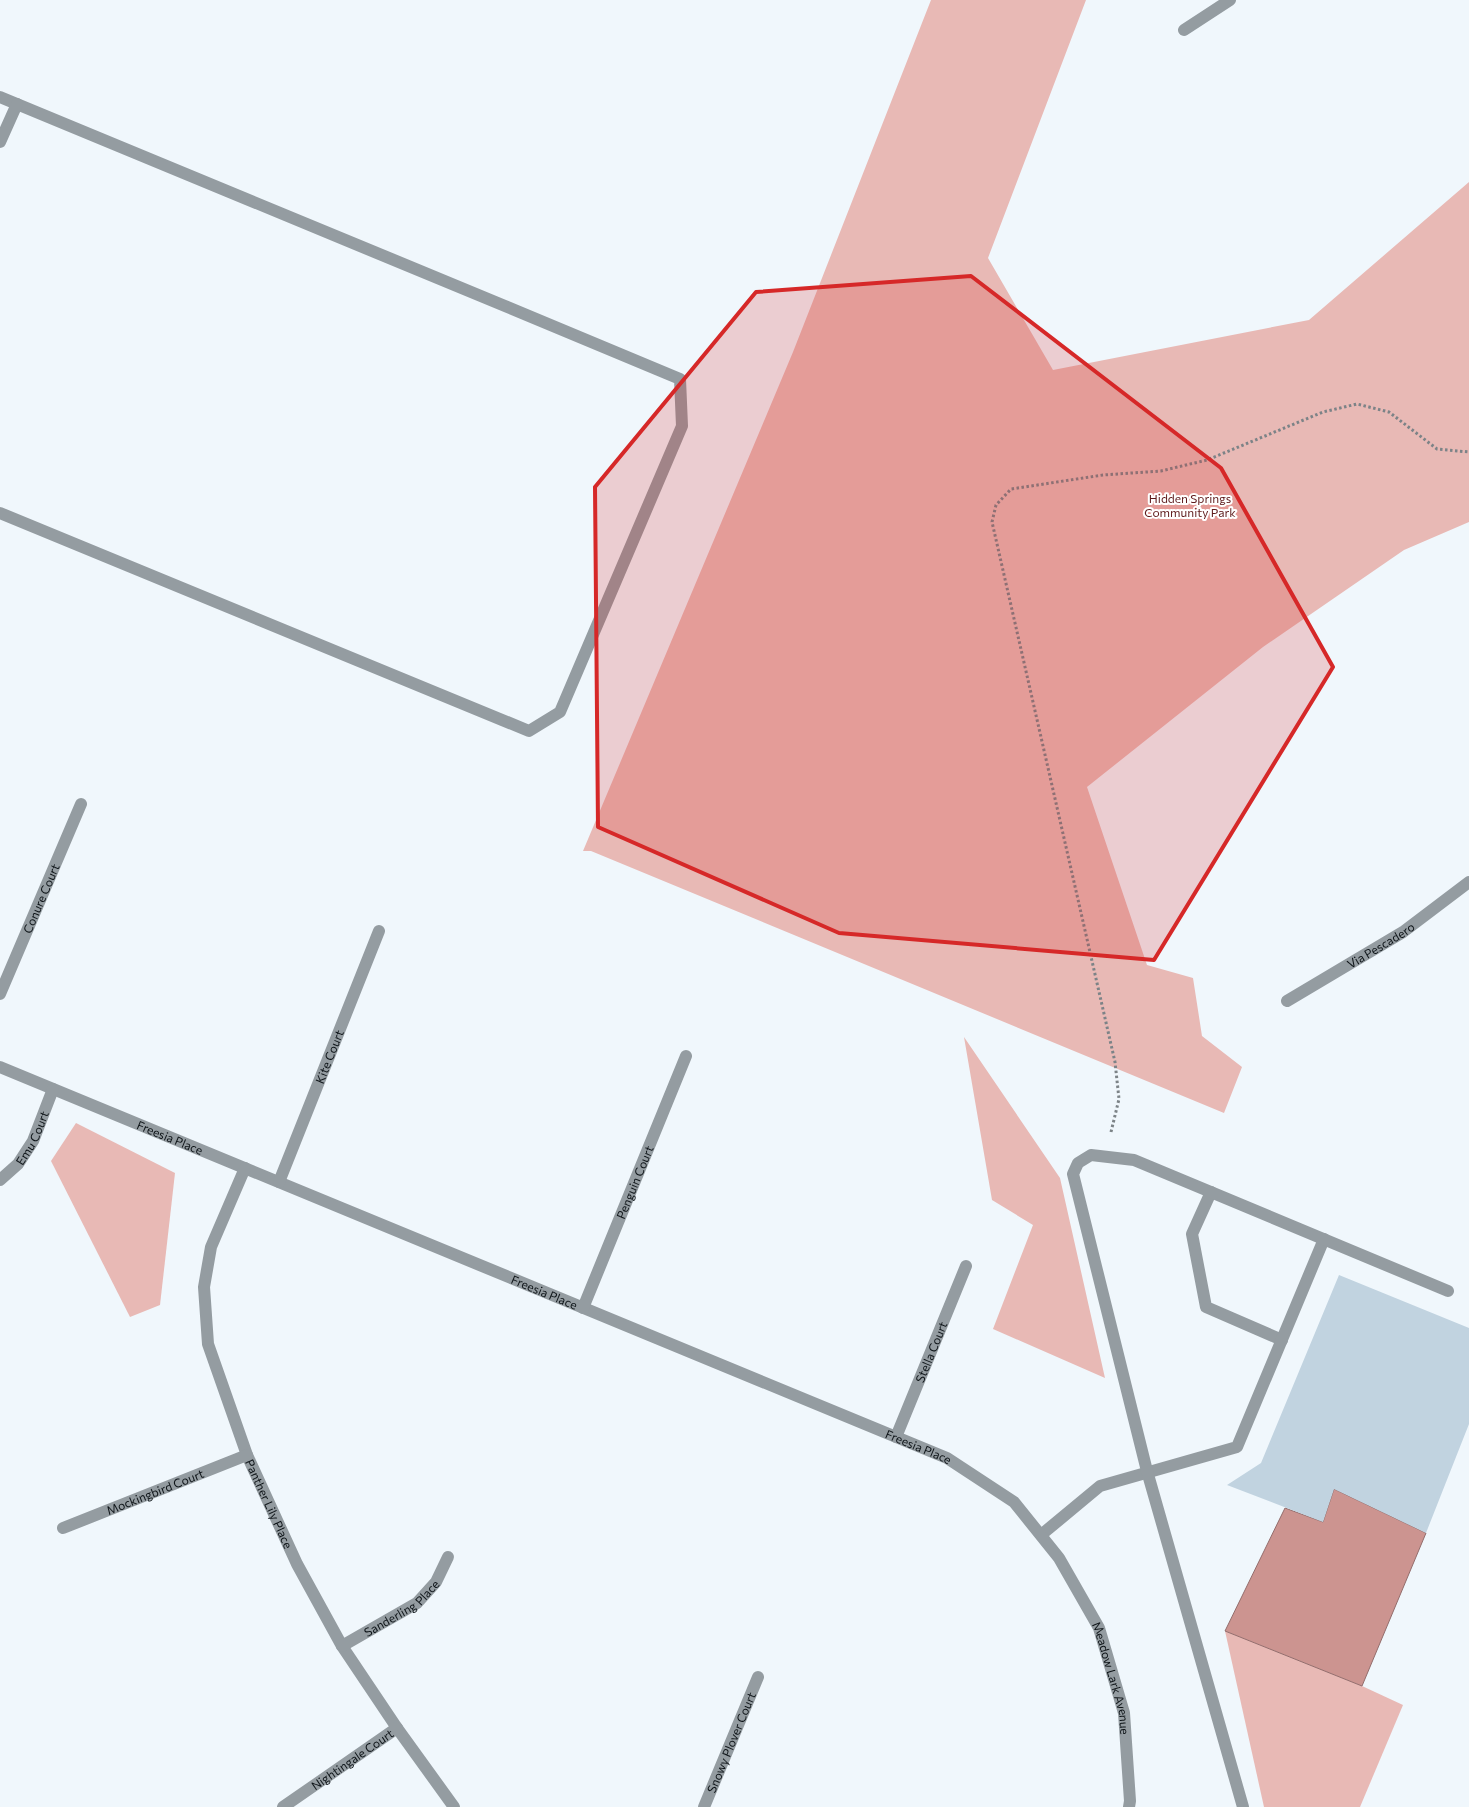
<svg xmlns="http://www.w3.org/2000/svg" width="1469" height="1807" viewBox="0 0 1469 1807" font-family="Commissioner,sans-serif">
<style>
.green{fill:#e8b9b5}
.water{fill:#cc9490;stroke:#936d6c}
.building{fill:#c1d3e0}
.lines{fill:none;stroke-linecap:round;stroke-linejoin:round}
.path{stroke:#7c8387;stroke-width:3;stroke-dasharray:2.5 2.5;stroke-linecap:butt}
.service{stroke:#949ca1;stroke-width:12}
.minor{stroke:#949ca1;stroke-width:12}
.marked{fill:#d62828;fill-opacity:0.2;stroke:#d62828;stroke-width:4;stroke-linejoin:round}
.labels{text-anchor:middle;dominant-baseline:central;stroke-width:4;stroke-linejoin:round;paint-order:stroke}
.park-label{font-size:12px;fill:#5e1a1b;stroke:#fff}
.street-label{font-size:12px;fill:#0d1317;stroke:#fff}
</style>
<rect width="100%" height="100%" fill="#f0f7fc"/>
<!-- green -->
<g class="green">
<polygon points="931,0 1086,0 988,258 1053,370 1309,320 1469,182 1469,522 1404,550 1263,647 1087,787 1147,965 1193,978 1202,1036 1242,1067 1224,1113 591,851 583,851 793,352"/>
<polygon points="964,1037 1060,1178 1105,1378 993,1329 1033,1225 992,1200"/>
<polygon points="76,1123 175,1173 160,1305 130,1317 51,1161"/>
<polygon points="1225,1631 1362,1686 1403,1705 1360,1807 1264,1807"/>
</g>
<!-- water -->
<polygon class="water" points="1334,1489 1426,1533 1362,1686 1225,1631 1285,1508 1323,1522"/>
<!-- building -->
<polygon class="building" points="1339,1275 1469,1328 1469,1424 1426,1533 1334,1489 1323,1522 1227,1485 1261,1463"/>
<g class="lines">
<!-- path -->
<polyline class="path" points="1111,1132 1119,1099 1115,1062 992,522 996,505 1011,489 1103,475 1161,471 1207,460 1323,412 1357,404 1389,412 1437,449 1469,452"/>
<!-- service -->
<g class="service">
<polyline points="0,97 505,306 680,379 682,426 560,712 529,731 0,513"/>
<polyline points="0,142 17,104"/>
<polyline points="1211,1192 1192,1234 1206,1307 1282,1340"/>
<polyline points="1041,1535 1100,1486 1237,1447 1324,1239"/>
<polyline points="1243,1807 1147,1471 1073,1174 1078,1163 1091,1155 1134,1160 1448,1291"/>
</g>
<!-- minor -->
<g class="minor">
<polyline points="1184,30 1230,0"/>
<path id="s1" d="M 0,994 L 81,804"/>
<path id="s2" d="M 1287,1001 L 1403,932 L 1469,882"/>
<path id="s3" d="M 0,1067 L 947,1458 L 1014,1502 L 1059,1558 L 1099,1628 L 1124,1713 L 1130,1801 L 1129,1807"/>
<path id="s4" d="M 245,1168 L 211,1247 L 204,1287 L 208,1344 L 247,1455 L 297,1564 L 342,1646 L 397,1728 L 454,1807"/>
<path id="s5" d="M 0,1180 L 18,1164 L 33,1141 L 53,1089"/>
<path id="s6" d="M 279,1182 L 379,931"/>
<path id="s7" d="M 583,1308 L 686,1056"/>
<path id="s8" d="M 896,1437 L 966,1266"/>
<path id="s9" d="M 63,1528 L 247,1455"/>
<path id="s10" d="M 342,1646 L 417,1603 L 436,1582 L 448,1557"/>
<path id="s11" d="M 283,1807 L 397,1728"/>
<path id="s12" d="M 704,1807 L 758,1677"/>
</g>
</g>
<!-- marked area -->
<path class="marked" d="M 971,276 L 1221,468 L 1333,667 L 1154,960 L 839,933 L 598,827 L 595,487 L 756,292 Z"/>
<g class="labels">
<!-- park labels -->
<g class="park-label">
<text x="1190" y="498">Hidden Springs<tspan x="1190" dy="14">Community Park</tspan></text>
</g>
<!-- street labels -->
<g class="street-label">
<text stroke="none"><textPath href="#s1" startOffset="104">Conure Court</textPath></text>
<text stroke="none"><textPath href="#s2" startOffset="109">Via Pescadero</textPath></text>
<text stroke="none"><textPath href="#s6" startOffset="135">Kite Court</textPath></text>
<text stroke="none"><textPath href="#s5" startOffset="54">Emu Court</textPath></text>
<text stroke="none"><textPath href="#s3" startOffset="184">Freesia Place</textPath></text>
<text stroke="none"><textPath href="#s7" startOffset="136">Penguin Court</textPath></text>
<text stroke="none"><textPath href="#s3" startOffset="589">Freesia Place</textPath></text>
<text stroke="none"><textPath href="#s8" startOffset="92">Stella Court</textPath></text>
<text stroke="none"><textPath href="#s3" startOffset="994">Freesia Place</textPath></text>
<text stroke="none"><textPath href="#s9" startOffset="99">Mockingbird Court</textPath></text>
<text stroke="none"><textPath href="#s4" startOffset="355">Panther Lily Place</textPath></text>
<text stroke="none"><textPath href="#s10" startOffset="71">Sanderling Place</textPath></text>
<text stroke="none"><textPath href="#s3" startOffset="1309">Meadow Lark Avenue</textPath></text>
<text stroke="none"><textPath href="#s12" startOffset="70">Snowy Plover Court</textPath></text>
<text stroke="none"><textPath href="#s11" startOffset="84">Nightingale Court</textPath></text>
</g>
</g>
</svg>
